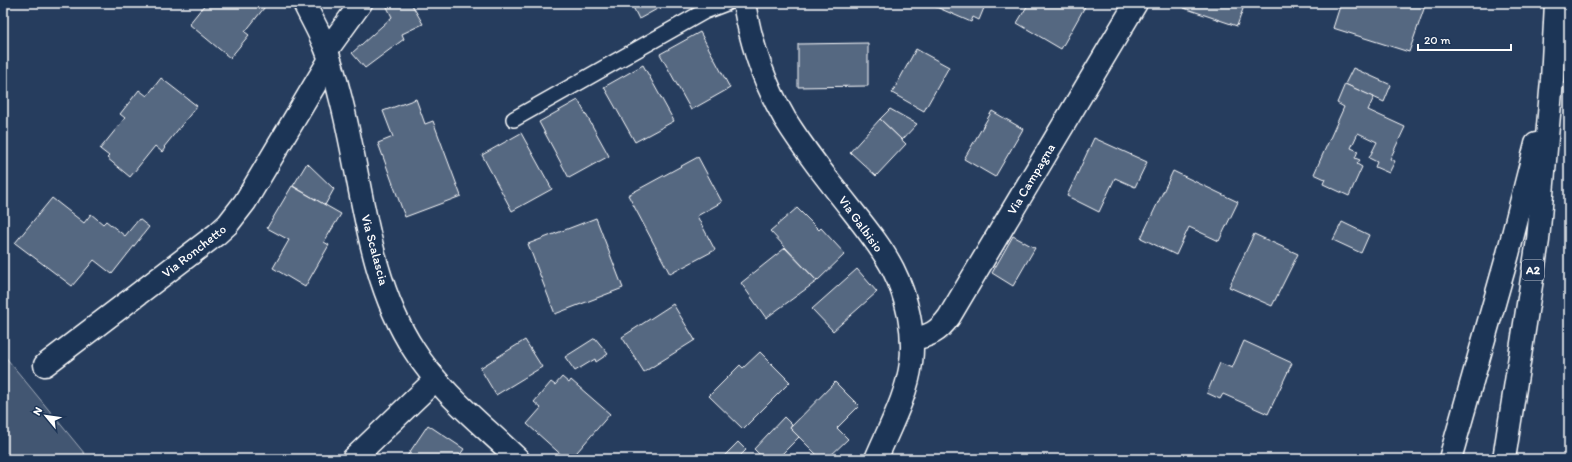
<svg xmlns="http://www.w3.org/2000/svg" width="1572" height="462" viewBox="0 0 1572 462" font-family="Itim,sans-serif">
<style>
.green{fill:#425672;stroke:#a0aab8}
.building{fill:#556781;stroke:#fff}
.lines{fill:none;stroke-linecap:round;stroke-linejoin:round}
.service-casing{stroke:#fff;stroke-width:18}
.minor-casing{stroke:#fff;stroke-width:25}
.tertiary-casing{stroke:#fff;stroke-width:25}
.motorway-casing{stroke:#fff;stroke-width:25}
.service{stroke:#1d3557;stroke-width:15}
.minor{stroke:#1d3557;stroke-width:22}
.tertiary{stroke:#1d3557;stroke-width:22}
.motorway{stroke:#1d3557;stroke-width:22}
.labels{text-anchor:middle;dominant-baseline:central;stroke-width:3;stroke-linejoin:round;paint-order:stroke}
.shield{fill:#1d3557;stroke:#bbc2cd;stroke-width:1}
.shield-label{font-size:12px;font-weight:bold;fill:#fff}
.street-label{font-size:13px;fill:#fff;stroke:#1d3557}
</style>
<rect width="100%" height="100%" fill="#263d5e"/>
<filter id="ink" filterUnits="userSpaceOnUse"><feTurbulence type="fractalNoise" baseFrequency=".025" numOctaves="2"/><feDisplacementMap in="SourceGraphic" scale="8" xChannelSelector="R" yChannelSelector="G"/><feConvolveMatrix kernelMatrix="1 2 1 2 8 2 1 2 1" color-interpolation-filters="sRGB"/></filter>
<g filter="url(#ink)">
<!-- green -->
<polygon class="green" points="3,354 89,459 3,459"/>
<!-- building -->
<g class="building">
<polygon points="206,3 268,3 245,32 249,35 230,58 189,24"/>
<polygon points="385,3 411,3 423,24 402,34 404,39 365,68 352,53 392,17"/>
<polygon points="631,3 668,3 639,19"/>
<polygon points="927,3 986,3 979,20 973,17 971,22"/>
<polygon points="1029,3 1087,3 1061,49 1017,23"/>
<polygon points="1185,3 1245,3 1237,26 1184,8"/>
<polygon points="1341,3 1426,3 1409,52 1333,28"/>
<polygon points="700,32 730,88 691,110 660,54"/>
<polygon points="868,43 868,86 798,87 798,44"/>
<polygon points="916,49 949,67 924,111 892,93"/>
<polygon points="643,65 674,121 635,142 604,87"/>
<polygon points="1353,68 1391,85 1384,102 1345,84"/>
<polygon points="161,78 197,106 164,147 165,148 162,152 155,146 130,177 107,158 109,156 100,149 125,118 120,114 139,90 147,96"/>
<polygon points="1345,84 1374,97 1368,110 1405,127 1390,159 1395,161 1389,173 1375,167 1377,162 1369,158 1377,142 1358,133 1351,148 1358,151 1355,158 1360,160 1357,164 1362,167 1349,196 1323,184 1325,179 1314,174 1344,107 1337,103"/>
<polygon points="416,99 425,124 433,121 461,196 405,217 378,143 393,137 383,111"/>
<polygon points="578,100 609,156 569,178 539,122"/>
<polygon points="890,109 917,124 902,140 880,119"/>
<polygon points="992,111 1023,129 995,177 964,159"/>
<polygon points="880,119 906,144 876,176 850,152"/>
<polygon points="521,133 552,189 512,211 482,155"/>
<polygon points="1094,138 1147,162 1135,187 1115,178 1099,212 1067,196"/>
<polygon points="698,157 722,202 697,216 715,250 670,274 628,195"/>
<polygon points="307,163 334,189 325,205 293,186"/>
<polygon points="1173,171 1238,202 1219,241 1189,227 1176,255 1141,238"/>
<polygon points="292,186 341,214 324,242 329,245 305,287 273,268 289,240 267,228"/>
<polygon points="52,198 84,223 91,214 103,224 106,221 125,236 139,219 149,227 112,274 94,260 72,286 15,243"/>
<polygon points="797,208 819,230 821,228 845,254 817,281 770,231"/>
<polygon points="596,218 623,288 555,314 528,244"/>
<polygon points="1342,222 1369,235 1361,253 1333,240"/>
<polygon points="1254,234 1298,254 1272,306 1229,287"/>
<polygon points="1013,236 1035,248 1013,286 992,273"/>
<polygon points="785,248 817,281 766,318 741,283"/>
<polygon points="857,269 877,292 833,331 812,309"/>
<polygon points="673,304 695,340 644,372 622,337"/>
<polygon points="595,338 608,354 596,362 595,359 575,371 565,357"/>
<polygon points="525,340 542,367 496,395 480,368"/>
<polygon points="1244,341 1292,363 1268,414 1223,394 1220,399 1207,393 1220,363 1232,368"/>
<polygon points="760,352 790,382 743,429 709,396 740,365 743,368"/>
<polygon points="562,377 569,383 571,380 610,414 571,459 566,459 527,424 541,408 534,402 551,382 555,385"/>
<polygon points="835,382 859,406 837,428 848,439 827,459 821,459 790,428"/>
<polygon points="784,417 792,425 790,428 799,437 777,459 764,459 754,449"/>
<polygon points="428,425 464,449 457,459 405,459"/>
<polygon points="738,442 746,450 737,459 721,459"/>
</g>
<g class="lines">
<defs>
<polyline id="service" points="514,119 705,11 726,3"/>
<g id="minor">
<path d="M 304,3 C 311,18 320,33 326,49 C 332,64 336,80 340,96 C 362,178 366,277 414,350 C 440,392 483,425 518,459"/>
<polyline points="327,50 361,3"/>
<path d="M 912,339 C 930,336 938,332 949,317 L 1136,3"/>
<polyline points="45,365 217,234 228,224 245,202 329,61"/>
<polyline points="353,459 435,380"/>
</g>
<path id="tertiary" d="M 744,3 C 751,44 764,83 785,119 C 805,151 828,180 851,209 C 866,228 882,248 893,269 C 907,297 915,332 911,363 C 907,396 889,428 876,459"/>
<g id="motorway">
<polyline points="1450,459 1508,254 1536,144"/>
<polyline points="1504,459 1538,240 1552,80 1556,3"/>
</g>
</defs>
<!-- service casing -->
<use href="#service" class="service-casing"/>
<!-- minor casing -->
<use href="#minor" class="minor-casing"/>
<!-- tertiary casing -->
<use href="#tertiary" class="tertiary-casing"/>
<!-- motorway casing -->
<use href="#motorway" class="motorway-casing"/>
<!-- service -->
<use href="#service" class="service"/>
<!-- minor -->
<use href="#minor" class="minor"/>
<!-- tertiary -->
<use href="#tertiary" class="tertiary"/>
<!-- motorway -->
<use href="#motorway" class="motorway"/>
</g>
</g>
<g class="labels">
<!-- shield labels -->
<rect class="shield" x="1522" y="260" width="22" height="20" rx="3"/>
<g class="shield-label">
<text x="1533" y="270">A2</text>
</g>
<!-- street labels -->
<g class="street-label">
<text transform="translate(1031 179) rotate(-59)">Via Campagna</text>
<text transform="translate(861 224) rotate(54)">Via Galbisio</text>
<text transform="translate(375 250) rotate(75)">Via Scalascia</text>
<text transform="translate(194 251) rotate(-38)">Via Ronchetto</text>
</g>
</g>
<!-- margin -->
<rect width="1572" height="462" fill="none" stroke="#1d3557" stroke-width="16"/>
<rect x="8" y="8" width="1556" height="446" fill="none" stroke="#fff" stroke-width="1.5" filter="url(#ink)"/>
<!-- north arrow -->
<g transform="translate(46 416) rotate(299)" stroke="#1d3557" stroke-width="3" paint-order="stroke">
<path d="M0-3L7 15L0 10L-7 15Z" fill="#ffffff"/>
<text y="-6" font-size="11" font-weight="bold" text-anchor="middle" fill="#ffffff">N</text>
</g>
<!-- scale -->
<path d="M1418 44v6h93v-6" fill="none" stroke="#ffffff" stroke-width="2"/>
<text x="1424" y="44" font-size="12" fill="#ffffff" stroke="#1d3557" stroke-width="3" paint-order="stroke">20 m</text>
</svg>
